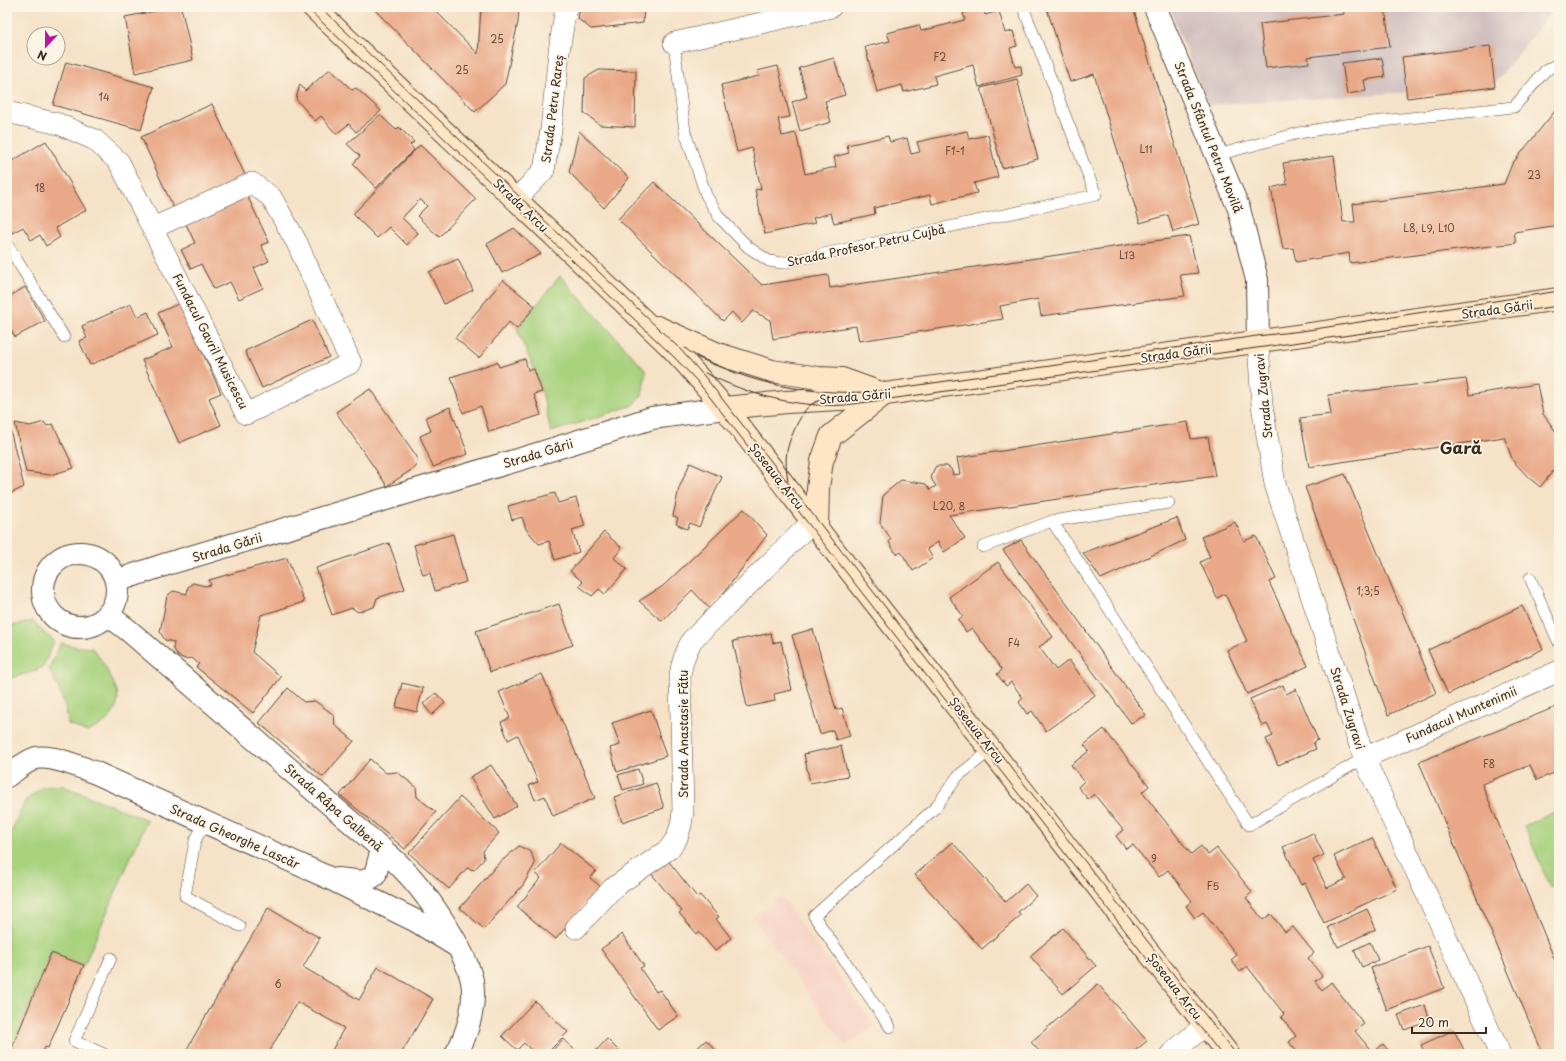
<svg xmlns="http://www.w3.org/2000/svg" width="1566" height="1061" viewBox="0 0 1566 1061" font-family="'Playpen Sans',sans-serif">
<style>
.built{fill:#f6d2c5}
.industrial{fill:#d1bfbf}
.green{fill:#a8d27e;stroke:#727e4e}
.building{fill:#e9a887}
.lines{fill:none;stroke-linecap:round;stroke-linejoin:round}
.service-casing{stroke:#574637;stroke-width:12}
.minor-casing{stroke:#574637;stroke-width:22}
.tertiary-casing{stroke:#574637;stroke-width:24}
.secondary-casing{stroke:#574637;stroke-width:24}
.service{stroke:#fff;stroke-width:11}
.minor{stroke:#fff;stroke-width:21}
.tertiary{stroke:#fff;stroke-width:22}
.secondary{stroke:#fee5c5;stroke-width:22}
.tram{stroke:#3b2a1e;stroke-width:1}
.labels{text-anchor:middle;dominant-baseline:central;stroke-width:3.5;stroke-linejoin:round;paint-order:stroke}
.number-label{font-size:10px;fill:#664a38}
.street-label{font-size:12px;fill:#3b2a1e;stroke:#fcf5e5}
.district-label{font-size:16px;font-weight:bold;fill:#3b2a1e;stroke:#fcf5e5}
</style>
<rect width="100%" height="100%" fill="#fcf5e5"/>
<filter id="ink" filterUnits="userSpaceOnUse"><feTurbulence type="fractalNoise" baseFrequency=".025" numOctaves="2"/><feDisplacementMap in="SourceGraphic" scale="8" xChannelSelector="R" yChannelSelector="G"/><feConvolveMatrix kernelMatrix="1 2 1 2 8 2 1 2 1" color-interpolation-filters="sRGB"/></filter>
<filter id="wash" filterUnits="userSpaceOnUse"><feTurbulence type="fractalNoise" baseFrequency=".012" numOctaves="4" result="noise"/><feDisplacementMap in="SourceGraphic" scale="16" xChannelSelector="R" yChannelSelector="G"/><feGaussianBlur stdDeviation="0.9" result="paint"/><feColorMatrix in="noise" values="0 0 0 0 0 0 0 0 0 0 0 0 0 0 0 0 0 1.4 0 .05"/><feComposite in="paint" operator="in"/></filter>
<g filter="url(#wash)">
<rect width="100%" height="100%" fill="#f5e2c7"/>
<!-- built -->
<g class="built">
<polygon points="781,896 874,1026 846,1046 753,917"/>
<polygon points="45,1047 61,1054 42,1054"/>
</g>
<!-- industrial -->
<polygon class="industrial" points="1169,7 1555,7 1492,87 1208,105"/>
<!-- green -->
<g class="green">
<polygon points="560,276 646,371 642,396 631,406 551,432 542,392 534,369 517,329"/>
<polygon points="33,621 41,630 54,641 43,667 29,673 7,679 7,627"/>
<path d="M 61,643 L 77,647 L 92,648 C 99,656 104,664 109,674 C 111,679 115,685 117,691 C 122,712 104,725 87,732 L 68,724 C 67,705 58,686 49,669 Z"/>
<polygon points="61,785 147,820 84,965 51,953 11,1050 18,1054 7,1054 7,842 25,801 43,787"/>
<polygon points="1559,810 1559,884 1551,888 1524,826"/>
</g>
<g id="blocks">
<!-- building -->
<g class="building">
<polygon points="175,7 181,7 193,60 135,73 125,17"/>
<polygon points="372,7 432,7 478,54 481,7 519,7 518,22 505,84 475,112"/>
<polygon points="580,7 644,7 643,23 591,29 578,19"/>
<polygon points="983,7 985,15 999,11 1005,33 1013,31 1017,46 1010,48 1015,67 1021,66 1022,75 979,87 973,65 934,76 936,84 904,92 902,85 877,92 865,47 890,41 887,33 919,25 921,31 965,20 963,13"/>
<polygon points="1054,7 1133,7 1199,224 1173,232 1168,215 1140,223 1094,74 1070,82 1047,9"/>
<polygon points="1343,7 1385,7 1390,47 1308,57 1309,63 1266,68 1260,24 1344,14"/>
<polygon points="1490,46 1495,87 1407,98 1402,57"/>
<polygon points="834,58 845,95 825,101 831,122 800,131 792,102 807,97 799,68"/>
<polygon points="1382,58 1385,77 1364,80 1366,91 1347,94 1342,63"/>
<polygon points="66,62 154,87 141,130 53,105"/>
<polygon points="778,66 790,117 778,119 782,136 796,133 805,174 836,167 834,157 849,153 847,145 888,136 890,142 907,138 911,154 920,152 917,142 967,131 969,139 988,135 998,177 974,183 977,193 932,204 930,195 874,208 875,214 834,223 831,213 813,218 815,223 765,234 755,190 761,189 752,148 737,152 721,85 759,76 757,71"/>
<polygon points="330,69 352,90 356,88 381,111 356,132 349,124 336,134 321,116 315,121 296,99 300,84 305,91"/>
<polygon points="599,70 636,71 635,127 600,125 584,113 585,78"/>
<polygon points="1017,79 1038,159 1002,168 981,88"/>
<polygon points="212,104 246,177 175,211 141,137"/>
<polygon points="1559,106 1559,225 1514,232 1516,243 1350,263 1349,253 1296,262 1293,248 1283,249 1271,188 1287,184 1283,163 1334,156 1343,222 1355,222 1353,204 1504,184 1512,164"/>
<polygon points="380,115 396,130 399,127 414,142 410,145 414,150 376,188 353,164 360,156 347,144"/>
<polygon points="579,131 629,178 604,208 569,172"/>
<polygon points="46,141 86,210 55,228 60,237 46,246 40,235 31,240 23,227 12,233 7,225 7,164"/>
<polygon points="420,145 476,199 439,237 417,216 427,206 420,199 402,218 418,233 407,245 389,227 377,238 353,214"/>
<polygon points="654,182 762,285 828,275 830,288 1189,236 1198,273 1180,275 1185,296 1041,316 1038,299 1000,306 1003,319 859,341 856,326 773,339 770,320 753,311 742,323 732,312 723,321 618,219"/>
<polygon points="246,193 269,242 261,245 269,261 254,268 263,288 239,299 230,282 214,289 201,264 191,269 181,250 195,243 185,222"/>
<polygon points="514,228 541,254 502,273 487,244"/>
<polygon points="458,259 473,290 444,304 429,272"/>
<polygon points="503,280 535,306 517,329 509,322 479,358 455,338"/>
<polygon points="25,287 45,321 15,337 11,330 7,332 7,298"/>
<polygon points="180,303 221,393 209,398 221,425 179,443 142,360 173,347 158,313"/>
<polygon points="131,304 137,317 148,312 158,335 90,365 79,341 87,338 82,326"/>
<polygon points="312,320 329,357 262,388 245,351"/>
<polygon points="525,359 528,370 534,369 542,392 534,394 541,415 489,432 481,406 463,413 451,377 497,362 499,367"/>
<polygon points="1466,379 1469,395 1537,384 1543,414 1559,436 1559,464 1540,487 1528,477 1513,461 1504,437 1309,467 1300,418 1331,414 1328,395"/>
<polygon points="370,389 417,457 416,467 387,486 336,412"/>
<polygon points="450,407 468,454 433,467 420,436 431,431 426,417"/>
<polygon points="7,417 24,487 7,495"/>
<polygon points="44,422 47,426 53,424 74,468 50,475 26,472 15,423 30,426"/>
<polygon points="1188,422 1191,439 1208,437 1215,476 949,515 965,538 944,552 938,542 927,549 933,558 913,571 901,552 898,554 895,552 890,544 889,541 891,539 880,523 883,495 901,480 926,484 930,490 936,486 932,480 931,475 936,466 947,466 951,469 953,475 960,474 957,458"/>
<polygon points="690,463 722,477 699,527 690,523 687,529 676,524 678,518 673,516 679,488"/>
<polygon points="1345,474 1436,693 1388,715 1305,487"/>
<polygon points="555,493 558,503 576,498 585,526 572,530 579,552 555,560 549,541 539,544 526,529 522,517 512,520 508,506"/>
<polygon points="744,509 767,535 711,610 692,590 662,621 639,601 663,586"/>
<polygon points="1177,518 1185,540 1101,579 1083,553"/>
<polygon points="1235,522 1244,541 1256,536 1276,579 1269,582 1308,666 1247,694 1227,650 1247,641 1225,594 1217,598 1200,562 1210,557 1201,537"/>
<polygon points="604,532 622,548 614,558 627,569 605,594 599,589 592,596 579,586 583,582 570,571"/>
<polygon points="453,534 466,582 435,591 430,573 423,575 414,545"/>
<polygon points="1021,540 1146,715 1131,723 1003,550"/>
<polygon points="389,543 405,589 377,598 374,607 358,612 352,608 332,615 316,568"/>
<polygon points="287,558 304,602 261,615 252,652 281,677 253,713 196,667 199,664 192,658 185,659 178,656 173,648 174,642 165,640 160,632 167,596 173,591 187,594 188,587 193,583 205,586 211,585 209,580"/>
<polygon points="998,562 1053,637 1039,647 1056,670 1069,660 1095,695 1046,731 1032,711 1027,714 1019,702 1023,698 1011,682 1006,686 997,674 1002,670 972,628 966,632 958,620 963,616 949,597"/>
<polygon points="559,604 573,645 490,672 476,631"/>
<polygon points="1522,606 1543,649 1448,694 1428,650"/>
<polygon points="813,629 836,710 842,708 850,736 836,740 833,730 820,734 792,635"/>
<polygon points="771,633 773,643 781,641 792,690 774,694 775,701 747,707 733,641"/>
<polygon points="542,674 595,798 553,816 545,796 535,800 529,785 538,782 518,735 508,740 501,722 510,718 499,692"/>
<polygon points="402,683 423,688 417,712 396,707"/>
<polygon points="1283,685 1286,694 1296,689 1318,740 1313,742 1316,749 1278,765 1266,739 1273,736 1267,724 1262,726 1250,699"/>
<polygon points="288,688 304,702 315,701 334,715 335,725 354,741 323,777 259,723"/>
<polygon points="436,693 445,703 432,715 423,704"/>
<polygon points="1556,707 1559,716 1559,771 1537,780 1530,765 1482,784 1559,970 1559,1054 1543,1054 1419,762"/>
<polygon points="651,710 666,756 617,772 610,748 620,745 612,723"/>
<polygon points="1104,729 1149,786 1142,792 1191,854 1201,846 1208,855 1217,848 1252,892 1246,898 1263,920 1271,914 1285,932 1293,927 1314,953 1308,958 1322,976 1315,981 1322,990 1331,982 1364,1024 1355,1031 1373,1053 1383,1044 1391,1054 1310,1054 1308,1052 1305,1054 1299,1054 1289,1042 1296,1036 1281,1017 1284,1014 1247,966 1240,972 1231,960 1237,955 1203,912 1195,918 1186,906 1192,901 1168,870 1159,877 1133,845 1126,849 1116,836 1123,830 1094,794 1088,799 1078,787 1084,781 1071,765 1089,751 1084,745"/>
<polygon points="841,746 848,776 810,783 804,754"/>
<polygon points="370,759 386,773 397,772 416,787 417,797 436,812 405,849 340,795"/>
<polygon points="491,765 517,806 495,819 470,777"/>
<polygon points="638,769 643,784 623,790 618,775"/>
<polygon points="656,783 664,808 622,822 614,797"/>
<polygon points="460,797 499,833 483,851 484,859 474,870 467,868 449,889 409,853"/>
<polygon points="1313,833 1324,855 1313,860 1327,888 1346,879 1334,856 1372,838 1397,889 1324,923 1305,883 1301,885 1283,847"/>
<polygon points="952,842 1006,902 1026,884 1036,896 1018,912 1021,915 982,949 915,875"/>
<polygon points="561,843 596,871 590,878 600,886 556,939 517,907 541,878 535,873"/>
<polygon points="519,846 531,852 535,864 523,885 484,929 460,908 497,865"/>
<polygon points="666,858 697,897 700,895 719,917 716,919 731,938 715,951 699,932 697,934 679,913 682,911 650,872"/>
<polygon points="268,908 320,938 303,967 359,1000 378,967 433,999 401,1054 330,1054 344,1028 297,1002 268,1054 184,1054"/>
<polygon points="1367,909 1376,929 1338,947 1328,927"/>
<polygon points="1063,928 1096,966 1063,994 1030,956"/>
<polygon points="622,934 644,966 640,968 656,992 660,990 678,1016 658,1030 601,949"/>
<polygon points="1370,942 1378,960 1362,967 1354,950"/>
<polygon points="1428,946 1444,988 1387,1010 1371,968"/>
<polygon points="51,953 84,965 48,1048 45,1047 42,1054 18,1054 11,1050"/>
<polygon points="1098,984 1147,1041 1131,1054 1042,1054 1031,1042"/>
<polygon points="535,1001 568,1032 546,1054 535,1054 524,1043 517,1050 502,1036"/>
<polygon points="1425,1005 1430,1021 1404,1030 1398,1015"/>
<polygon points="1454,1030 1466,1054 1425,1054 1421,1045"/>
<polygon points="563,1039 579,1054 549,1054"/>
<polygon points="607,1039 622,1054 593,1054"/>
<polygon points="706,1040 719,1054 682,1054 687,1052 691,1054"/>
</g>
</g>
</g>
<g filter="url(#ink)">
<use href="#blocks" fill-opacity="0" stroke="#574637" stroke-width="1"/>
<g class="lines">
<defs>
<g id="service">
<polyline points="674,43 685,132 706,195 719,217 748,247 769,261 782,263 1096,195 1023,7"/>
<polyline points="1217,155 1299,133 1344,125 1514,107 1545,71 1559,63"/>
<polyline points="7,244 64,337"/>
<polyline points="1052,521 1249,825 1364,758"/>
<polyline points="983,547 1052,521 1169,503"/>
<polyline points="1530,578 1559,643"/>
<polyline points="205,822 195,841 185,896 240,926"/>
<polyline points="890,1027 814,916 935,808 958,776 992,749"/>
<polyline points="104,1054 74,1041 111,958"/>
</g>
<g id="minor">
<polyline points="674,43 831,7"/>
<polyline points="7,112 59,124 95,140 119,162 246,414 351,363 297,243 271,197 252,183 153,228"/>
<polyline points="516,200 544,170 551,130 559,51 566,7"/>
<polyline points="1258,342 1262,405 1275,484 1364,758 1500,1054"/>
<polyline points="1364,758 1559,671"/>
<path d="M 576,928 L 613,888 L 669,849 L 677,838 L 681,825 L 683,812 L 680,675 C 682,662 686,651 692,640 L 812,522"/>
<polyline points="1171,1054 1205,1025"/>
</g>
<g id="tertiary">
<polyline points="1155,7 1239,209 1257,280 1258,342"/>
<circle cx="80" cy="590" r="37"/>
<polyline points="116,581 167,564 534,455 652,418 724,408"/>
<path d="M 108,615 L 128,630 L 382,849 C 389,856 397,862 404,870 C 426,892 466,951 472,981 C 476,1004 468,1033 456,1054"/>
<path d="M 7,776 C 16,770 26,761 36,758 C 53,755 80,767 96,773 L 327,877 L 416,921 L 455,945"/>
<polyline points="338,879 364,882 375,875 382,849"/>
</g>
<g id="secondary">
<path d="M 313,7 L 670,346 C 736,416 791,496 851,572 C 978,732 1102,893 1228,1054"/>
<polyline points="657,327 718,354 772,371 819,378 842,379 881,393"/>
<polyline points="724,408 787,402 857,398 1559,299"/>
<polyline points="817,528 818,488 822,461 831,436 883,395"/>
</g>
</defs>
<!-- service casing -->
<use href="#service" class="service-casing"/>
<!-- minor casing -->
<use href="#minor" class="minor-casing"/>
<!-- tertiary casing -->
<use href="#tertiary" class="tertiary-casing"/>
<!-- secondary casing -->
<use href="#secondary" class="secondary-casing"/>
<!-- service -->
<use href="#service" class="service"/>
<!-- minor -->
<use href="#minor" class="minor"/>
<!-- tertiary -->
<use href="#tertiary" class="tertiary"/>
<!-- secondary -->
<use href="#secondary" class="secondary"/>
<!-- tram -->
<g class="tram">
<polyline points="306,7 674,357 698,382 1221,1054"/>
<polyline points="320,7 679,348 705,377 1236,1054"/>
<path d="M 685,348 C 694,356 705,360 717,365 C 766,388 818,394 871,392 L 1257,336 L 1302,331 L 1559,291"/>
<path d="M 705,373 C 749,395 796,408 846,405 L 1559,306"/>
<path d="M 788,481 C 784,455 786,448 797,424 C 801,417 805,408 812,404 C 820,399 832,398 842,396"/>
</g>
</g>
</g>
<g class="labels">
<!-- number labels -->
<g class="number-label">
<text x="497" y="38">25</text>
<text x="940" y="56">F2</text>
<text x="462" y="69">25</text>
<text x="104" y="96">14</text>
<text x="1146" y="148">L11</text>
<text x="955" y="150">F1-1</text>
<text x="1534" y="174">23</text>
<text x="40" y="187">18</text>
<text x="1429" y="227">L8, L9, L10</text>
<text x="1127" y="254">L13</text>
<text x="949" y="505">L20, 8</text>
<text x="1368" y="590">1;3;5</text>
<text x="1014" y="642">F4</text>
<text x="1489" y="763">F8</text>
<text x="1154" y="858">9</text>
<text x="1213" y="885">F5</text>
<text x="278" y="983">6</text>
</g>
<!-- street labels -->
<g class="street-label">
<text transform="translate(552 109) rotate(-83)">Strada Petru Rareș</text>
<text transform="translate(1209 137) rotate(68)">Strada Sfântul Petru Movilă</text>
<text transform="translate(521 205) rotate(44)">Strada Arcu</text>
<text transform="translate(866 245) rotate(-12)">Strada Profesor Petru Cujbă</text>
<text transform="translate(1497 309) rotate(-8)">Strada Gării</text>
<text transform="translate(211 341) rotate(63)">Fundacul Gavril Musicescu</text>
<text transform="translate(1176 353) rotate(-8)">Strada Gării</text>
<text transform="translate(855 396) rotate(-5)">Strada Gării</text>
<text transform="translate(1263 396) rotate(-96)">Strada Zugravi</text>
<text transform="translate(538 453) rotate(-17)">Strada Gării</text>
<text transform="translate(777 476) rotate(52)">Șoseaua Arcu</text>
<text transform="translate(227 547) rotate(-17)">Strada Gării</text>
<text transform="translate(1348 708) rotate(72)">Strada Zugravi</text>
<text transform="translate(1461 714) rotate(-24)">Fundacul Muntenimii</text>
<text transform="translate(977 730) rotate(52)">Șoseaua Arcu</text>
<text transform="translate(683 734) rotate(-90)">Strada Anastasie Fătu</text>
<text transform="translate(334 807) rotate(41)">Strada Râpa Galbenă</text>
<text transform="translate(235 836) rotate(24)">Strada Gheorghe Lascăr</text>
<text transform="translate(1175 986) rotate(52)">Șoseaua Arcu</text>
</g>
<!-- district labels -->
<g class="district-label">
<text x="1461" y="447">Gară</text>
</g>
</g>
<!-- margin -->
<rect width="1566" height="1061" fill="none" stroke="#fcf5e5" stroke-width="24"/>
<!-- north arrow -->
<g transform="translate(46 46) rotate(202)"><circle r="19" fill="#fcf5e5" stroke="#afa495"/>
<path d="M0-3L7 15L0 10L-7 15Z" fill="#b5179e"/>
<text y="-6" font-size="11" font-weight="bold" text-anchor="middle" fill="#3b2a1e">N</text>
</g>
<!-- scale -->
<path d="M1412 1027v6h74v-6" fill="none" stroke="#3b2a1e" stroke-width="2"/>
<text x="1418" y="1027" font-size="12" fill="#3b2a1e" stroke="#fcf5e5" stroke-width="3" paint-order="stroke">20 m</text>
</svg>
